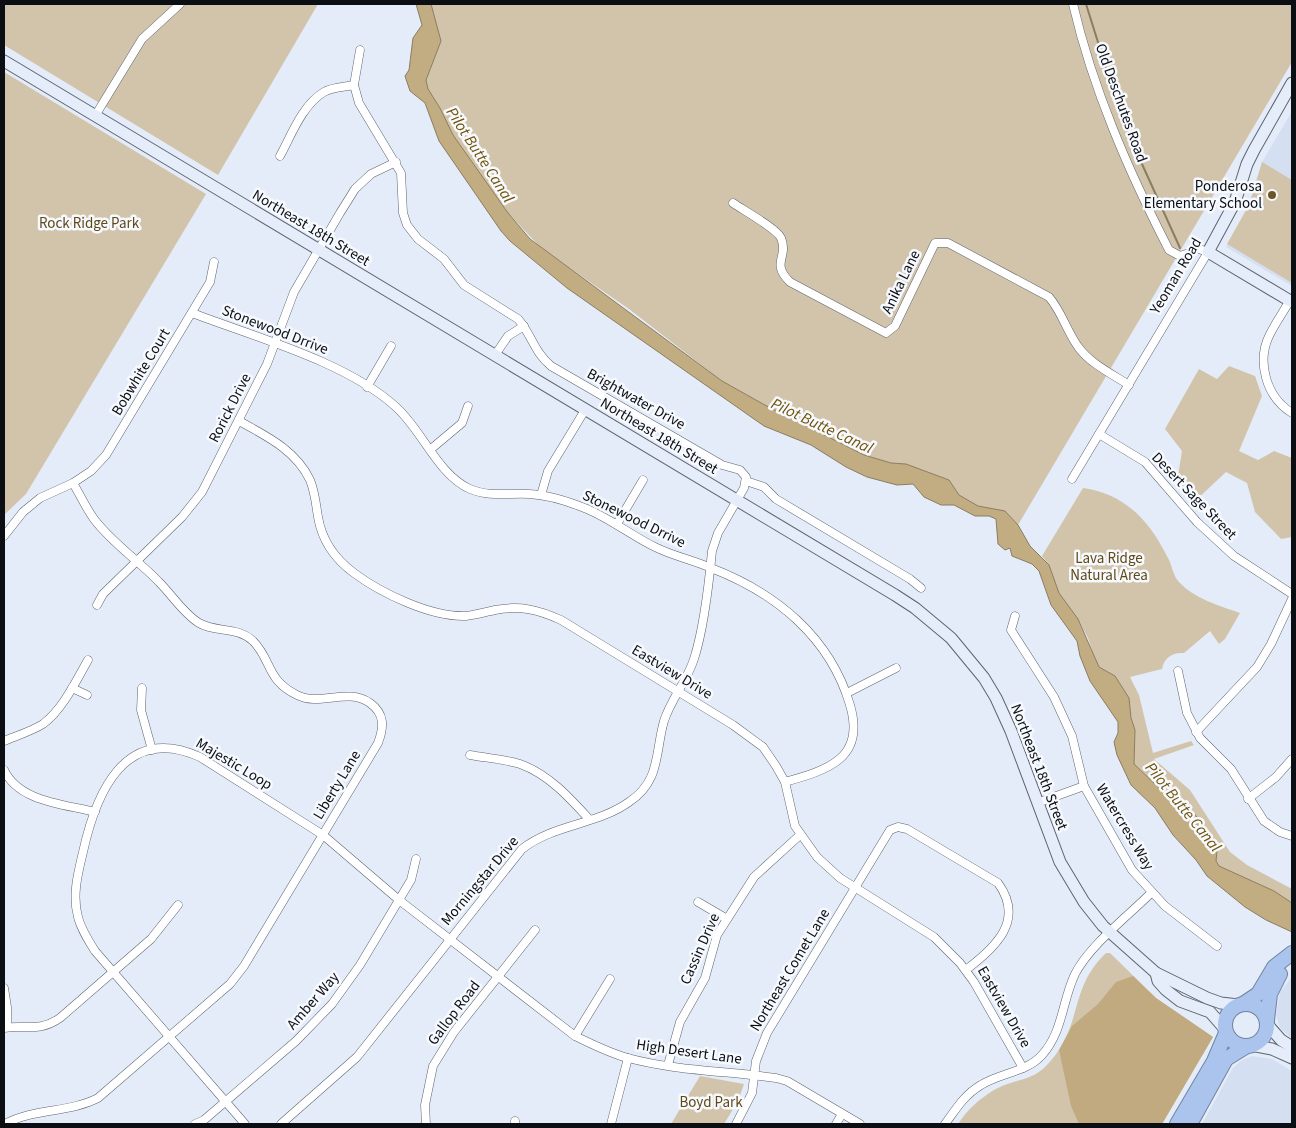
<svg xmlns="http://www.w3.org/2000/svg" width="1296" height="1128" viewBox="0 0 1296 1128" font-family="'Source Sans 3',sans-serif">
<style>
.built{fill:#d4e0f2}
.green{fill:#d2c4ab}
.forest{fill:#c1aa80}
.water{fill:#c2ac82;stroke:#8b7d60}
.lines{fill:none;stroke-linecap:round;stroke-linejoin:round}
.stream{stroke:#8b7d60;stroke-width:2}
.street-casing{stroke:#5d646f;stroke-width:9}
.secondary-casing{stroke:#5d646f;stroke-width:13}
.highway-casing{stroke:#7284a0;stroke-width:16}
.street{stroke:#fff;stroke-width:8}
.secondary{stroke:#e6edfa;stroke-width:11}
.highway{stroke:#aac4ed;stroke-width:14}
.poi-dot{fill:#6d5526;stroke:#f6f9fe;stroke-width:2}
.labels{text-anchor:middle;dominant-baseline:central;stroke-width:5;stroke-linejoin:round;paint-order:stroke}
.street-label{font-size:15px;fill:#0b0e12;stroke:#f6f9fe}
.poi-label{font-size:15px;fill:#0b0e12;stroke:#f6f9fe;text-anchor:end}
.park-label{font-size:15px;fill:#614917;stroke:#f6f9fe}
.water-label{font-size:16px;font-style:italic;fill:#715206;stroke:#f6f9fe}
</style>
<rect width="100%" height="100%" fill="#e4ecf9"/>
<!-- built -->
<g class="built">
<polygon points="1292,111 1292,286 1226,247 1249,205 1262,162"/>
<polygon points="1292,977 1292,1039 1280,1028 1276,1015 1280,992"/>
<polygon points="1252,1056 1272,1059 1292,1071 1292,1124 1202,1124 1233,1068 1242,1060"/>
</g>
<!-- green -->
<g class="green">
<polygon points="4,4 318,4 218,175 4,45"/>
<polygon points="431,4 1292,4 1292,62 1018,525 1005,511 978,506 966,500 959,495 949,480 906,464 891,463 864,455 763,404 722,381 629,309 542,249 508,213 453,135 440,108 428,89 426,80 441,41"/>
<polygon points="4,72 206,194 26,494 4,515"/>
<polygon points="1262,162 1292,180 1292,283 1227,244 1249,205"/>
<polygon points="1229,366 1255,376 1262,396 1239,451 1258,460 1274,451 1292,458 1292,537 1281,539 1255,512 1247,483 1226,472 1194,502 1177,482 1182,451 1165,429 1199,369 1217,379"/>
<path d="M 1083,488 C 1125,494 1149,520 1168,558 C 1172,565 1173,576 1179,582 C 1195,599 1218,605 1240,613 L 1225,639 L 1219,644 L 1210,631 L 1184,653 C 1172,652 1164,658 1162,669 L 1130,677 L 1139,695 L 1153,753 L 1191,741 L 1194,745 L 1154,759 L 1190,790 L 1230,852 L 1247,865 L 1292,889 L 1292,903 L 1274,891 L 1219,866 L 1216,861 L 1217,851 L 1204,826 L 1192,811 L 1159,788 L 1134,764 L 1135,730 L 1131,718 L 1129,698 L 1115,676 L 1099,667 L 1096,662 L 1088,638 L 1078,619 L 1059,593 L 1049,565 L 1042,556 Z"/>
<path d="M 1106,953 L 1110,953 L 1156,998 L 1213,1037 L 1162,1124 L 958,1124 C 967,1110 979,1099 994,1090 C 1019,1076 1033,1084 1053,1058 C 1082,1023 1070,987 1106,953 Z"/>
<polygon points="700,1076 744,1084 738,1101 724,1124 671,1124"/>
</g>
<!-- forest -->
<polygon class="forest" points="1133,976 1156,998 1213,1037 1162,1124 1079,1124 1071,1106 1059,1050 1072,1026 1098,1004 1116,982"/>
<!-- water -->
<polygon class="water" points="416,4 431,4 441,41 426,80 428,89 440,108 453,135 508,213 530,239 722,381 763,404 864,455 891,463 906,464 949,480 959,495 978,506 1005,511 1018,525 1030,546 1049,565 1059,593 1078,619 1099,667 1115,676 1129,698 1131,718 1135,730 1134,764 1159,788 1192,811 1204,826 1217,851 1216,861 1219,866 1274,891 1292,903 1292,932 1266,920 1245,907 1207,876 1196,860 1173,835 1155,808 1131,785 1117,755 1114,742 1118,733 1118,722 1090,681 1080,656 1077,641 1051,605 1039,571 1032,564 1012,556 1010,548 1005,550 998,544 996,519 989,516 975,516 954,505 941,505 924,497 913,484 897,485 867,477 846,467 811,445 764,426 567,288 510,241 501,231 439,141 425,103 410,91 405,76 409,70 413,38 422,25"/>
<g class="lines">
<!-- stream -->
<polyline class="stream" points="1086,4 1123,122 1180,248"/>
<defs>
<g id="street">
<polyline points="95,116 142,39 180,4"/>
<path d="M 280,156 C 291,136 302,105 324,92 C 332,87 345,87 354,85"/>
<path d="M 733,203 C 743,210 776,228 781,238 C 789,258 770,262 790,282 L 886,333 L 895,326 L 935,243 L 948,243 L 1049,297 C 1062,312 1067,332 1079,348 C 1091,364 1112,374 1129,385"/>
<path d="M 1290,300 C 1284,311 1276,322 1270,334 C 1256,361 1266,397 1292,413"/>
<path d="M 192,313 C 255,337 347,362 396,407 C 422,430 438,475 470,489 C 488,497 509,493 529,494 C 548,495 570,502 587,509 C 611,519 632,536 655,547 C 673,556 693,560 711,568 C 776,593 830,637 850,705 C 866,759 827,770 785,782"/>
<polyline points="495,355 508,336 524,326"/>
<polyline points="367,387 391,346"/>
<path d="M 239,421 C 266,436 296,450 310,480 C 315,492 316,505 318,517 C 322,541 335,559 354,573 C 381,593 430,617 466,616 C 475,615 486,612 495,610 C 520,605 539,610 561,620 L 733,725 L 763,747 L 776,766 L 785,782 L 795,826 L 817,857 L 840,878 L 934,937 L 960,963 L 974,982 L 1023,1068"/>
<polyline points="1099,434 1145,462 1197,522 1234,556 1292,594"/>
<polyline points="431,449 462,423 468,406"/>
<path d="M 1072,479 L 1208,252 L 1196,248 L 1189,253 L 1180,256 L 1169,250 C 1129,172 1093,90 1073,4"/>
<polyline points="746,481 764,487 776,499 910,579 921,588"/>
<polyline points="541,495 548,471 585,410"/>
<polyline points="617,524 643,480"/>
<polyline points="4,536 23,512 40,498 73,483 91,471 106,455 210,282 214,262"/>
<polyline points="97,605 103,594 182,517 202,492 267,364 294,292 340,213 355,189 371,174 396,162"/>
<polyline points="1015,616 1011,630 1054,697 1072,736 1084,786 1132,870 1165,906 1217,946"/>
<polyline points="1178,671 1187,713 1200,738 1231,769 1264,821 1280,832 1292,836"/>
<polyline points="72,688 87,695"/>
<polyline points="142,688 141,710 152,750"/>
<polyline points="847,693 896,668"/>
<polyline points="1196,732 1257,667 1271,644 1292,599"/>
<path d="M 4,741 C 16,736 32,731 43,724 C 63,709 76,681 88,660"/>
<path d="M 470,755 C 486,758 504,759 520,764 C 548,774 569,797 589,819"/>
<path d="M 4,770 C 19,802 64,804 95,812"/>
<polyline points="1248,799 1276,777 1292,759"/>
<polyline points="1037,803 1084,786"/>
<polyline points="698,902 727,919"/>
<polyline points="4,988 7,1007 7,1027"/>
<path d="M 4,1028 C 26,1024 38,1033 60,1018 L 151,939 L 178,905"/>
<polyline points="575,1036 610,979"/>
<polyline points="668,1065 680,1022 705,978 717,935 754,877 800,835"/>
<polyline points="515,1121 515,1124"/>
<path d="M 5,1124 C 34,1108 69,1113 98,1098 L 230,984 L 244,966 L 378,743 C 384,727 385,714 370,703 C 347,687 320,707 297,695 C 266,680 272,660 253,641 C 237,626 216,633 199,623 C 184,614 172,595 159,582 C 139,561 112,543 94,519 C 86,508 80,495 73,483"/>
<polyline points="195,1124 204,1120 296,1041 332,1004 360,965 411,880 416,859"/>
<path d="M 245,1124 L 95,951 C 88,940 81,929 78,917 C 72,895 78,873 83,852 C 96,793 125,723 200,757 L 323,835 L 399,900 L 575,1036 C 592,1044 609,1053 628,1058 C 676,1071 727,1071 776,1078 L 787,1081 L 860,1124"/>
<path d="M 281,1124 L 357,1057 L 522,849 C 554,824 597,825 629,802 C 661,781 655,752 664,721 C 671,699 687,681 694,659 C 704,628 709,583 712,551 L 718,533 L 744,488 L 746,477 L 740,470 L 722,465 L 551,366 C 534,352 532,335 518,319 L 464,285 L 444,259 L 418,239 L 407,225 L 403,213 L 401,173 L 359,103 L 354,85 L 360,50"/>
<polyline points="426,1124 425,1105 433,1066 454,1032 535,930"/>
<polyline points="611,1124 628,1058"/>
<path d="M 736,1124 L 752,1093 L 756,1061 L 767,1033 L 890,830 L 898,827 L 907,829 L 998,883 C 1025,920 996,947 967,969"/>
<polyline points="836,1124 842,1114"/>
<path d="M 945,1124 C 956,1109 964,1095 981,1085 C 1000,1073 1027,1072 1042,1055 C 1063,1032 1062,1001 1075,974 C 1090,945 1127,917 1151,893"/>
</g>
<g id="secondary">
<polyline points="4,61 895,595 915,608 951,638 984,678 996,698 1011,731 1060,862 1084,902 1103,926 1156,973 1207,998 1221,1003 1238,1005"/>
<polyline points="1292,83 1254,150 1247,164 1235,202 1208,252 1292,302"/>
<polyline points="1156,973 1158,981 1166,990 1180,1001 1210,1012 1225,1029"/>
<polyline points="1267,1024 1281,1040 1292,1047"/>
<polyline points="1251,1045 1272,1049 1292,1058"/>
</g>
<g id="highway">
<circle cx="1246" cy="1025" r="21"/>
<polyline points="1243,1004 1258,994 1274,967 1292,953"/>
<polyline points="1267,1020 1270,994 1280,974"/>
<polyline points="1177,1124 1214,1061 1226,1033"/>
<polyline points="1190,1124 1226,1059 1247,1046"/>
</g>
</defs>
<!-- street casing -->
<use href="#street" class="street-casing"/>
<!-- secondary casing -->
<use href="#secondary" class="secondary-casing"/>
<!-- highway casing -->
<use href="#highway" class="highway-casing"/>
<!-- street -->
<use href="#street" class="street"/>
<!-- secondary -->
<use href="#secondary" class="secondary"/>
<!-- highway -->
<use href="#highway" class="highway"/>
</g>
<!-- markers -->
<circle class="poi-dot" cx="1272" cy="195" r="5"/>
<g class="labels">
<!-- street labels -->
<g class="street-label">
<text transform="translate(1121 103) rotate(70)">Old Deschutes Road</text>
<text transform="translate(311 228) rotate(31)">Northeast 18th Street</text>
<text transform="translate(1176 276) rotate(-59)">Yeoman Road</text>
<text transform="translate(901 282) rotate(-64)">Anika Lane</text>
<text transform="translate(275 330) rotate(21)">Stonewood Drrive</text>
<text transform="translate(141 372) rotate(-59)">Bobwhite Court</text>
<text transform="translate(636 399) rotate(29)">Brightwater Drive</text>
<text transform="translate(230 408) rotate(-63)">Rorick Drive</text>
<text transform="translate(659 436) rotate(31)">Northeast 18th Street</text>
<text transform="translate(1194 496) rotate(46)">Desert Sage Street</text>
<text transform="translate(634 519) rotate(26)">Stonewood Drrive</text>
<text transform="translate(672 672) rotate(31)">Eastview Drive</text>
<text transform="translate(234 764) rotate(31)">Majestic Loop</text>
<text transform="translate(1039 767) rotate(69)">Northeast 18th Street</text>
<text transform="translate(337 785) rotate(-59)">Liberty Lane</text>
<text transform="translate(1125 827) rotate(59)">Watercress Way</text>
<text transform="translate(480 881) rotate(-50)">Morningstar Drive</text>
<text transform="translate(700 949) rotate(-66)">Cassin Drive</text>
<text transform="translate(790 970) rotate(-59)">Northeast Comet Lane</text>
<text transform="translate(313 1001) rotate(-49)">Amber Way</text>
<text transform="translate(1004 1007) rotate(60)">Eastview Drive</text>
<text transform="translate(454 1013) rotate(-53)">Gallop Road</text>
<text transform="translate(689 1052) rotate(8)">High Desert Lane</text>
</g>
<!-- poi labels -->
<g class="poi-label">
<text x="1262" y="186">Ponderosa<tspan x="1262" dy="17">Elementary School</tspan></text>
</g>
<!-- park labels -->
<g class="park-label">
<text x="89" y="223">Rock Ridge Park</text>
<text x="1109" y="558">Lava Ridge<tspan x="1109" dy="17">Natural Area</tspan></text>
<text x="711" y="1102">Boyd Park</text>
</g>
<!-- water labels -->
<g class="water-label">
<text transform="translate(480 155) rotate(57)">Pilot Butte Canal</text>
<text transform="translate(822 426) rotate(25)">Pilot Butte Canal</text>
<text transform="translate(1183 807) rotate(51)">Pilot Butte Canal</text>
</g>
</g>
<!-- border -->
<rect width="1296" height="1128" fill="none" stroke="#0b0e12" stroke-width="10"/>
</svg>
